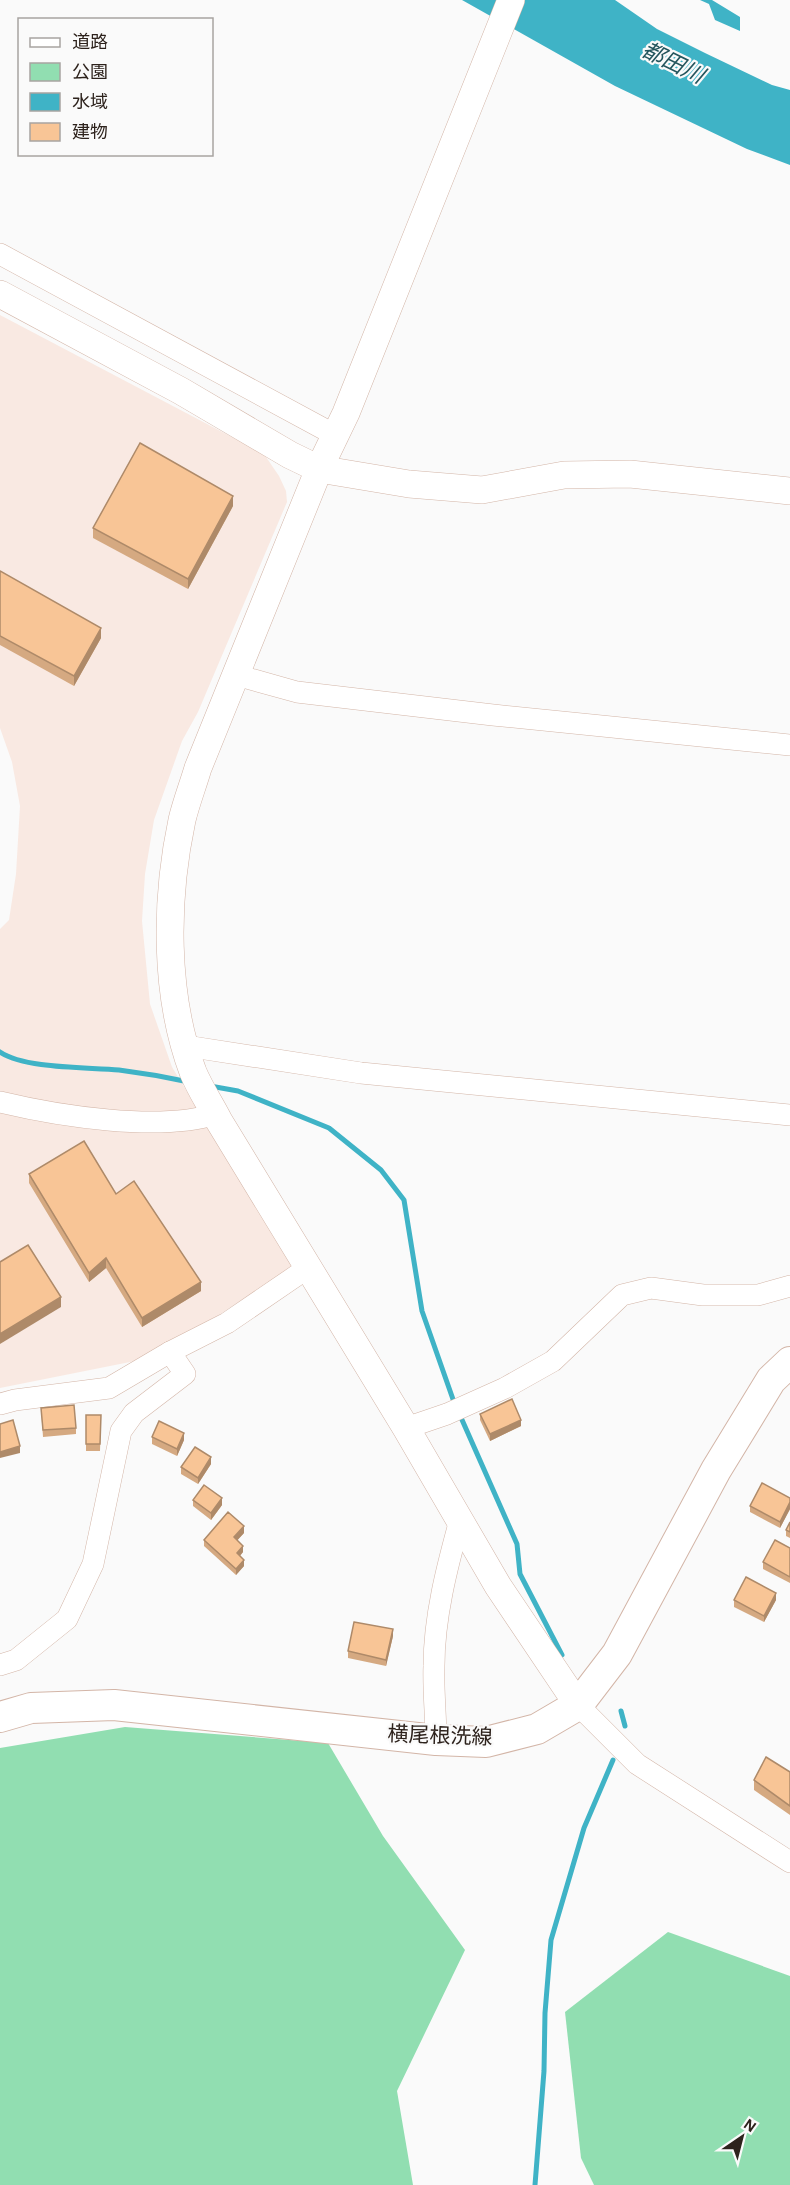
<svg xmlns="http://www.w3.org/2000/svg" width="790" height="2185" viewBox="0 0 790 2185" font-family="'Alegreya Sans','Noto Sans JP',sans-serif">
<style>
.built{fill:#f9e9e2}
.green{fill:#91deb1}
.water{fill:#3fb3c6}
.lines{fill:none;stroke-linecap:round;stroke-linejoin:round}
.stream{stroke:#3fb3c6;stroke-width:5}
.minor-casing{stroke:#d3b5a7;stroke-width:22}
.tertiary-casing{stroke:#d3b5a7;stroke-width:28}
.secondary-casing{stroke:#d3b5a7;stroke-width:32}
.minor{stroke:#fff;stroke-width:21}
.tertiary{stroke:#fff;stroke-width:27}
.secondary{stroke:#fff;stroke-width:30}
.wall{fill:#d5a981}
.shaded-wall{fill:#ae8a69}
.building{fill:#f8c596;stroke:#ae8a69;stroke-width:1.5}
.labels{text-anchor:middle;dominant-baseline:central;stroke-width:4.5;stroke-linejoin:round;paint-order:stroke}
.street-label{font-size:21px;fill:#2d221c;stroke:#fafafa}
.water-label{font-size:22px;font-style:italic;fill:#24555d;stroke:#fafafa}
</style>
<rect width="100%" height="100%" fill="#fafafa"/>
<!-- built -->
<polygon class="built" points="0,315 264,454 279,476 286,491 287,502 198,712 182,741 154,820 145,874 142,921 150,1004 172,1067 293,1266 155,1357 0,1388 0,929 9,920 16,874 20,806 12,762 0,728"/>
<!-- green -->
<g class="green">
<polygon points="125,1727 328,1743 383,1836 465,1950 397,2091 413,2185 0,2185 0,1748"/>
<polygon points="668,1932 790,1976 790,2185 594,2185 581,2158 565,2012"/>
</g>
<!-- water -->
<g class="water">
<polygon points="462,0 615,0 657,29 705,53 772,85 790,90 790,165 747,149 615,86"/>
<polygon points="700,0 712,0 740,17 740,31 715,20 709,4"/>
</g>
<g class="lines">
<!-- stream -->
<g class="stream">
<path d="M 0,1052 C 25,1069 88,1067 119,1070 C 143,1073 166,1077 189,1082"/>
<polyline points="210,1086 238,1091 329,1128 381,1170 404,1200 422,1311 455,1405"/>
<polyline points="459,1413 517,1544 520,1574 562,1655"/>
<polyline points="621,1711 625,1726"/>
<polyline points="535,2185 544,2071 545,2013 551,1940 584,1828 613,1760"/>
</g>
<defs>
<g id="minor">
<polyline points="0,254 335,435"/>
<polyline points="236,675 297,692 493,715 790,745"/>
<polyline points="186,1046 361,1073 790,1115"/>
<path d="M 0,1102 C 58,1116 159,1132 216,1114"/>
<polyline points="0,1404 15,1400 109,1388 170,1352 227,1323 309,1267"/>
<polyline points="406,1428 447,1414 505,1388 553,1361 622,1295 651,1288 703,1295 758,1295 790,1286"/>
<polyline points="0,1665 16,1660 67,1619 93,1564 121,1431 134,1413 185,1374 170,1352"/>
<polyline points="578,1705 637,1764 790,1862"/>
<path d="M 436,1740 C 436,1715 433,1690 434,1666 C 434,1617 447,1567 460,1520"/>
</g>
<g id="tertiary">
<path d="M 511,0 L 346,413 L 319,469 L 198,768 C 193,785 186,803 182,820 C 165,900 164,995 193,1072 C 200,1089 211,1105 219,1121 L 406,1428 L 498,1586 L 578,1705"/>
<polyline points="0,294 181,391 290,455 319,469 409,484 482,490 564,475 630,474 790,491"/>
</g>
<polyline id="secondary" points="0,1717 31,1708 114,1705 436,1740 486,1742 537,1729 578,1705 617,1654 716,1470 771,1380 790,1362"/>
</defs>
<!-- minor casing -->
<use href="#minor" class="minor-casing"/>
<!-- tertiary casing -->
<use href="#tertiary" class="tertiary-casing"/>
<!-- secondary casing -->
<use href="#secondary" class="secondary-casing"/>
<!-- minor -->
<use href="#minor" class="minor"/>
<!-- tertiary -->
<use href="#tertiary" class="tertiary"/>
<!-- secondary -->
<use href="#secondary" class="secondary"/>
</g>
<!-- wall -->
<g class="wall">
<polygon points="233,506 188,589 93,538 93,528"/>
<polygon points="0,571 101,638 74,686 0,645"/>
<polygon points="29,1174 116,1194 201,1291 142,1327 106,1268 89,1282 29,1183"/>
<polygon points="41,1408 76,1428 76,1434 43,1437"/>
<polygon points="480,1414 521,1426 490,1441 480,1420"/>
<polygon points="86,1415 101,1415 100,1451 86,1451"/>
<polygon points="152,1437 184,1440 177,1456 152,1444"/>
<polygon points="211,1464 198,1484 181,1474 181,1467"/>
<polygon points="790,1498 790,1509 780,1528 750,1512 750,1506"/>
<polygon points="193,1500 222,1505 211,1520 193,1506"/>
<polygon points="790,1522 790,1538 786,1536 786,1530"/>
<polygon points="244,1533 237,1540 243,1552 240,1556 244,1566 236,1575 204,1546 204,1540"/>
<polygon points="790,1548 790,1583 763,1569 763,1562"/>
<polygon points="734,1600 776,1600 764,1622 734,1607"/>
<polygon points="393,1636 386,1666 348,1658 348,1651"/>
<polygon points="790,1772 790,1815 754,1790 754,1780"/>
</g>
<!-- shaded-wall -->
<g class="shaded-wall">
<polygon points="233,496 233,506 188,589 188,579"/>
<polygon points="101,628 101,638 74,686 74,676"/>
<polygon points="106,1258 106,1268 89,1282 89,1273"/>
<polygon points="201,1282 201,1291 142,1327 142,1318"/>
<polygon points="61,1297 61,1307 0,1344 0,1334"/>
<polygon points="521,1420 521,1426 490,1441 490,1434"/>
<polygon points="184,1433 184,1440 177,1456 177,1449"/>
<polygon points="20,1446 20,1453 0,1458 0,1452"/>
<polygon points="211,1457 211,1464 198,1484 198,1478"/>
<polygon points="222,1498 222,1505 211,1520 211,1513"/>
<polygon points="790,1502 790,1509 780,1528 780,1522"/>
<polygon points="244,1526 244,1533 234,1544 234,1537"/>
<polygon points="243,1546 243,1552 237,1559 237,1553"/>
<polygon points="244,1560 244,1566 236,1575 236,1569"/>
<polygon points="776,1593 776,1600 764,1622 764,1616"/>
<polygon points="393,1629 393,1636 386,1666 386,1660"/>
</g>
<!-- building -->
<g class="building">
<polygon points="140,443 233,496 188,579 93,528"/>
<polygon points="0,571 101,628 74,676 0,636"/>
<polygon points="84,1141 116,1194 134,1181 201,1282 142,1318 106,1258 89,1273 29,1174"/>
<polygon points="28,1245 61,1297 0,1334 0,1262"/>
<polygon points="512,1399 521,1420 490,1434 480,1414"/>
<polygon points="74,1405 76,1428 43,1430 41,1408"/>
<polygon points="86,1415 101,1415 100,1444 86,1444"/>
<polygon points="13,1420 20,1446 0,1452 0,1424"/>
<polygon points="159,1421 184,1433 177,1449 152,1437"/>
<polygon points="195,1447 211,1457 198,1478 181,1467"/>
<polygon points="762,1483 790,1498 790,1502 780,1522 750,1506"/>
<polygon points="204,1485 222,1498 211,1513 193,1500"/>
<polygon points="228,1512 244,1526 234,1537 243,1546 237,1553 244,1560 236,1569 204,1540"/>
<polygon points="790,1522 790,1532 786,1530"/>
<polygon points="775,1540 790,1548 790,1577 763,1562"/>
<polygon points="746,1577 776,1593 764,1616 734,1600"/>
<polygon points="354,1622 393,1629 386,1660 348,1651"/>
<polygon points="766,1757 790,1772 790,1806 754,1780"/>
</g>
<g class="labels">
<!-- street labels -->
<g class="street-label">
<text transform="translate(440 1736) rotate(2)">横尾根洗線</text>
</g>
<!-- water labels -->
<g class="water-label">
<text transform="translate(673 63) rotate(26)">都田川</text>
</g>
</g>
<!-- legend -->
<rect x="18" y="18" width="195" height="138" fill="#fafafa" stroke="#a8a4a1" stroke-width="1.5"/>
<rect x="30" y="38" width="30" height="9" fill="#ffffff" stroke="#a8a4a1" stroke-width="1.5"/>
<text x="72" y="48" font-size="18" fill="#2d221c">道路</text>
<rect x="30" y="63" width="30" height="18" fill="#91deb1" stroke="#a8a4a1" stroke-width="1.5"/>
<text x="72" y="78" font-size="18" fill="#2d221c">公園</text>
<rect x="30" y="93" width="30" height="18" fill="#3fb3c6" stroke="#a8a4a1" stroke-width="1.5"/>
<text x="72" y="108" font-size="18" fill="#2d221c">水域</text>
<rect x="30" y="123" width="30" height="18" fill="#f8c596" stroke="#a8a4a1" stroke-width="1.5"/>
<text x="72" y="138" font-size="18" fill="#2d221c">建物</text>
<!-- north arrow -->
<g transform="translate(742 2137) rotate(35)" stroke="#fafafa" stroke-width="4.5" paint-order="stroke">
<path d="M0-4.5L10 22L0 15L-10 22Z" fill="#2d221c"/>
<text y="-9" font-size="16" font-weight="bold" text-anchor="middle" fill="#2d221c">N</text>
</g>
</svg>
